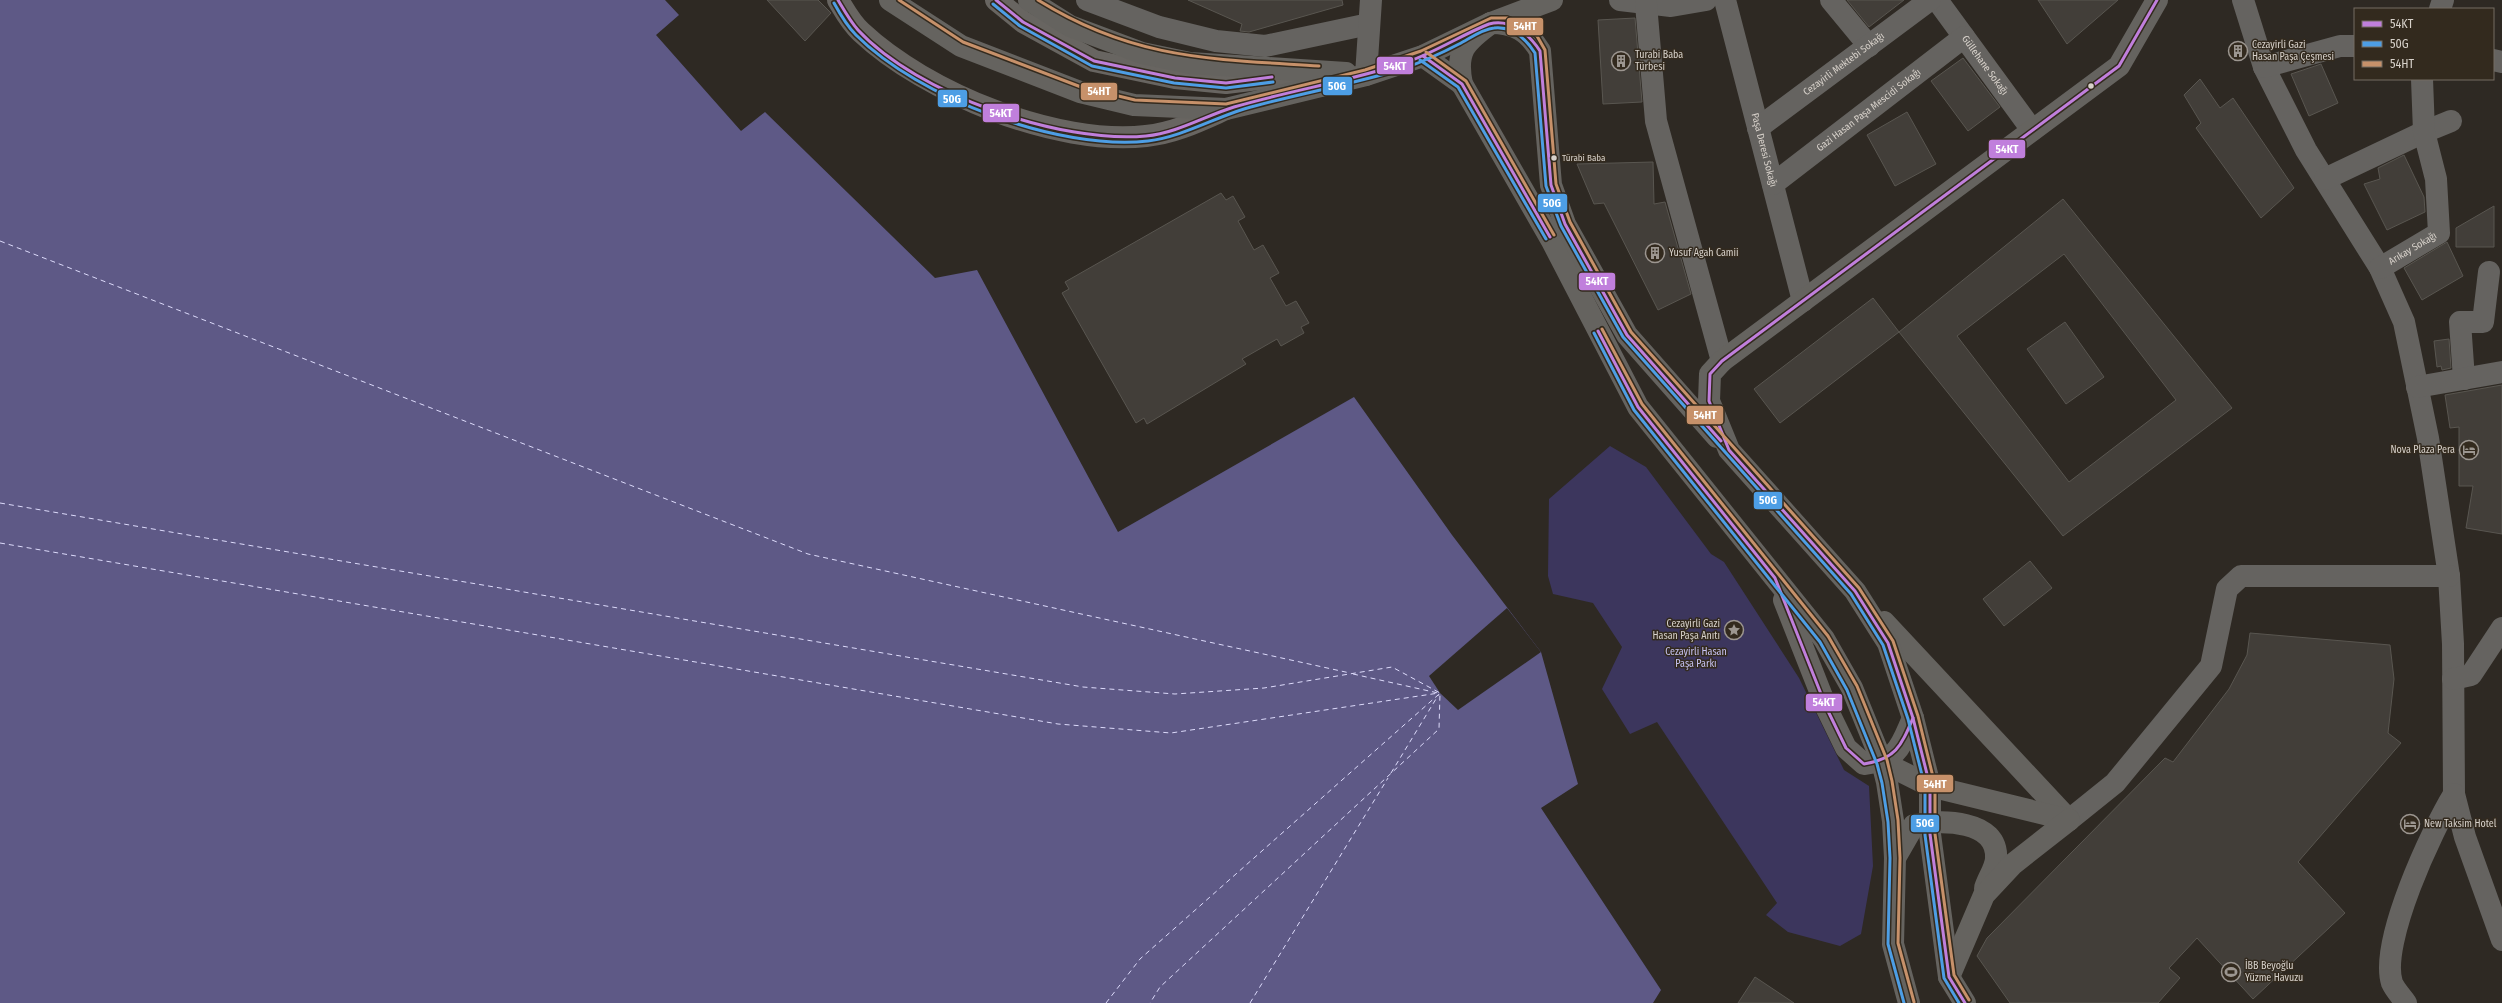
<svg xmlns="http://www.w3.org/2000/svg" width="2502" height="1003" viewBox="0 0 2502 1003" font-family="'Fira Sans Condensed',sans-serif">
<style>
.green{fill:#3c365d}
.water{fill:#5e5986}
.pier{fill:#2e2923}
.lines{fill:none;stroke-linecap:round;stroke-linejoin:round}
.ferry{stroke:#dddbfb;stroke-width:1;stroke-dasharray:5 4;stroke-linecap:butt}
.building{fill:#423e39;stroke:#595650;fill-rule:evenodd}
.street{stroke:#656360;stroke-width:22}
.secondary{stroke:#686561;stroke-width:22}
.primary{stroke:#65635f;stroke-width:22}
.bus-1-casing{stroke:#332a1e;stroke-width:6}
.bus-2-casing{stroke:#332a1e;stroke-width:6}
.bus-3-casing{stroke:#332a1e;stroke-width:6}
.bus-1{stroke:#c07fdc;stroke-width:3}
.bus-2{stroke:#4d9ee5;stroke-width:3}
.bus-3{stroke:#c7916a;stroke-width:3}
.bus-dot{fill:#d7d1ca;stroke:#332a1e;stroke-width:1.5}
.labels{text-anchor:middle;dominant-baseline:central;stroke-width:3;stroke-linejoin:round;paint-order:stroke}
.bus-label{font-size:9px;fill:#d7d1ca;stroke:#332a1e;text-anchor:start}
.poi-label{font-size:10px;fill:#d7d1ca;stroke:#332a1e;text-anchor:start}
.street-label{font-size:10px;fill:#d7d1ca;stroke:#332a1e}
.park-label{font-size:10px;fill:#c7c3f3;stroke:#332a1e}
.line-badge{stroke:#332a1e;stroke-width:1.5}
.badge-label{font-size:11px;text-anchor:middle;font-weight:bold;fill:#fff}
</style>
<rect width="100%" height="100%" fill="#2e2923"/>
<!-- green -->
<polygon class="green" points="1610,446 1646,467 1711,554 1724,562 1799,678 1844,770 1869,786 1873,866 1861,934 1840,946 1788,932 1766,915 1777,903 1657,722 1630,734 1602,689 1622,647 1593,603 1553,594 1548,576 1549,499"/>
<!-- water -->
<polygon class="water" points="0,0 665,0 679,15 656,35 741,131 765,112 935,278 977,270 1118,532 1354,397 1452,535 1541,652 1578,784 1541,808 1661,990 1653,1003 0,1003"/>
<!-- pier -->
<polygon class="pier" points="1507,608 1541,652 1458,710 1440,693 1429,676"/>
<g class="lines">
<!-- ferry -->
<g class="ferry">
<polyline points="0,241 808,554 1350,673"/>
<polyline points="0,503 1083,687 1175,694 1264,688 1392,667 1440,693 1439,729 1160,987 1150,1003"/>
<polyline points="0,543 1058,724 1171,733 1439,693"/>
<polyline points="1353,674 1438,693"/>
<polyline points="1391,773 1439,694"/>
<polyline points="1106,1003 1140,959 1438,695"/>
<polyline points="1250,1003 1388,778"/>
</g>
</g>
<!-- building -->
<g class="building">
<polygon points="767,0 818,0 831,13 805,41"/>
<polygon points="1188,0 1342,0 1343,5 1249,32 1240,31 1242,24"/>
<polygon points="1847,0 1904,0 1869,27"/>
<polygon points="2038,0 2118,0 2067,44"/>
<polygon points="1635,18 1642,102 1603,104 1598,20"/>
<polygon points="1963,58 2000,107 1968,131 1931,81"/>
<polygon points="2321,64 2338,103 2309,116 2291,74"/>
<polygon points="2200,79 2220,108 2233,98 2294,188 2261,218 2196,128 2201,123 2184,95"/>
<polygon points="1907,112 1936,164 1895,186 1867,135"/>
<polygon points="2404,155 2424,197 2425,212 2387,230 2364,184 2380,179 2378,168"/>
<polygon points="1653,162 1654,204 1665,202 1691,294 1658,310 1604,203 1594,204 1577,164"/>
<polygon points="1221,193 1226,200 1233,196 1245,217 1238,221 1254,250 1263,245 1279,273 1270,278 1286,306 1296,301 1309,323 1301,327 1304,333 1281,346 1277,339 1242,359 1246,364 1147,424 1144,418 1136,423 1062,293 1069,289 1065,282"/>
<path d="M 2063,199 L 2232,408 L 2063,536 L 1899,332 ZM 2064,254 L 2176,400 L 2069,482 L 1957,336 Z"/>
<polygon points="2494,206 2494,247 2456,247 2456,228"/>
<polygon points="2447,242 2463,276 2422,300 2404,268"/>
<polygon points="1873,298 1899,332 1780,423 1754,389"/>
<polygon points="2065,322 2104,377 2066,404 2027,349"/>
<polygon points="2449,339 2451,368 2442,370 2441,366 2437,367 2434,341"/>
<polygon points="2502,385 2502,534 2466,528 2473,486 2459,486 2459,427 2450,428 2445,395"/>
<polygon points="2030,561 2052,588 2004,626 1983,599"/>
<polygon points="2250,633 2390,645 2394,679 2388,733 2401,743 2298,862 2345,913 2253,999 2197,938 2169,968 2180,978 2158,1003 2010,1003 1977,956 1987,938 2165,758 2173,762 2229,689 2247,655"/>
<polygon points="1755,977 1794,1003 1738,1003"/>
</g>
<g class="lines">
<!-- street -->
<g class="street">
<polyline points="1087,0 1159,27 1216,41 1265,46 1369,24"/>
<polyline points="1620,0 1671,6 1706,0"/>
<path id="s1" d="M 1725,0 L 1803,301"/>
<polyline points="1831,0 1869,46"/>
<path id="s2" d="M 1937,0 L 2032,130"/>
<polyline points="2243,0 2264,67 2306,150 2380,268 2404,322 2428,438 2449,576 2453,644 2454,794 2465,837 2502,940"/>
<polyline points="1646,4 1656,121 1722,361"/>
<polyline points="2440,9 2443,0"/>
<polyline points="2493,60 2502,62"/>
<polyline points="2264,67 2340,46 2355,46"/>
<polyline points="1366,75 1371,0"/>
<path id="s3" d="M 1758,128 L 1930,0"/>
<polyline points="2325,179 2424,132 2451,121"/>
<path id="s4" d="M 1773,184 L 1964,37"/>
<path id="s5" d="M 2380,268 L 2439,233 L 2436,179 L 2424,132 L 2422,79"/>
<polyline points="2464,379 2460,322 2483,322 2489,272"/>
<polyline points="2417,387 2502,372"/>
<polyline points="2453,679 2471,675 2502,628"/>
<polyline points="2069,820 2115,783 2211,666 2227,589 2241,576 2449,576"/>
<path d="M 2406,1003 C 2402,997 2395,990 2392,983 C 2379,943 2432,830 2454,794"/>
</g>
<!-- secondary -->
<g class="secondary">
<path d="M 838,0 C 844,10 851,23 861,32 C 926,93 1056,146 1146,136 C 1175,133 1199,121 1226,109"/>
<polyline points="996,0 1023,22 1094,61 1175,78 1226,83 1292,75"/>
</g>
<!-- primary -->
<g class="primary">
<polyline points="890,0 961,46 1080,92 1134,105 1226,109 1366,75 1423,56 1491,23 1552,0"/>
<polyline points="1029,0 1070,26 1142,53 1190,63 1346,73"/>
<path d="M 1491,23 C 1465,42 1455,51 1462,84 L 1552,241 L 1638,407 L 1824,639 L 1852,688 L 1882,762 L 1887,782 L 1893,821 L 1895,858 L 1893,944 L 1909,1003"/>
<path d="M 1491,23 C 1514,23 1528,31 1540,51 L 1551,185 L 1565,224 L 1627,335 L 1717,437"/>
<polyline points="1423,56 1462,84"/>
<path d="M 1784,600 L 1827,709 L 1846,748 L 1864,764 C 1899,760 1900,747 1913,718"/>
<polyline points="1884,622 2069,820"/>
<polyline points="1882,762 1930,786 2069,820"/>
<path d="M 1895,858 L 1914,825 C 1941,820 1999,819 1996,859 C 1995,869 1988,878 1985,888"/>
<polyline points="1949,977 1984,895 2013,864 2069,820"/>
<polyline points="1965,1003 1949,977 1930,834 1930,786 1913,718 1888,643 1855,591 1729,450 1709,401 1710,374 1722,361 2119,66 2157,0"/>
</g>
<defs>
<g id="bus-1">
<path d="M 838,0 C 844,10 850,21 858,30 C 917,94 1060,144 1146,136 C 1177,133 1205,116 1234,107 C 1292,90 1351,81 1407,62 C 1436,52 1461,35 1489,24 C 1510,18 1529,34 1540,51 L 1551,185 L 1565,224 L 1627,335 L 1721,441"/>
<polyline points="996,0 1023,22 1094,61 1175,78 1226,83 1272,77"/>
<polyline points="1423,56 1462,84 1550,237"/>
<path d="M 1598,331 L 1638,407 L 1775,578 L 1827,709 L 1846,748 L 1864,764 C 1896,759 1901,746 1913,718"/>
<polyline points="1965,1003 1949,977 1930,834 1930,786 1913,718 1888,643 1855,591 1729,450 1709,401 1710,374 1722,361 2119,66 2157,0"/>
</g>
<g id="bus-2">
<path d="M 834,3 C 840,14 846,25 856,35 C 919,98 1058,151 1148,141 C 1181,137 1212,119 1244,109 C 1296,94 1350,85 1402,69 C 1422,62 1440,54 1459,44 C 1469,39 1482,29 1494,28 C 1512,26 1526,39 1535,53 L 1546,186 L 1561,226 L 1623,337 L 1851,594 L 1883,645 L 1908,719 L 1925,787 L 1925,835 L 1944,978 L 1959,1003"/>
<polyline points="993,4 1020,26 1092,66 1174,83 1226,88 1273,82"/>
<polyline points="1420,60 1458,87 1546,239"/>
<polyline points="1594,333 1634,410 1820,642 1847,690 1877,764 1882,783 1888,822 1890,858 1888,944 1904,1003"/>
</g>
<g id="bus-3">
<polyline points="899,0 963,42 1081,87 1135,100 1226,104 1365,70 1421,51 1491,18 1507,18 1522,24 1537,36 1545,50 1556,184 1570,222 1631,332 1859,588 1893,641 1918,716 1935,785 1935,834 1954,975 1969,1000"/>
<path d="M 1038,0 C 1134,60 1212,59 1319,66"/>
<polyline points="1426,52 1466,81 1554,235"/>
<polyline points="1602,329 1642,404 1828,636 1857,686 1887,760 1892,781 1898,820 1900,858 1898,943 1914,1002"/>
</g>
</defs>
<!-- bus-1 casing -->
<use href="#bus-1" class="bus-1-casing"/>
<!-- bus-2 casing -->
<use href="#bus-2" class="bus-2-casing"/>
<!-- bus-3 casing -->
<use href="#bus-3" class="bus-3-casing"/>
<!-- bus-1 -->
<use href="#bus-1" class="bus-1"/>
<!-- bus-2 -->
<use href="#bus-2" class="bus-2"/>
<!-- bus-3 -->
<use href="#bus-3" class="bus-3"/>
</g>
<!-- icons -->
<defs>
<symbol id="building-ring" viewBox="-11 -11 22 22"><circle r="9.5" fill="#332a1e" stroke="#9c9690" stroke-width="1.5"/><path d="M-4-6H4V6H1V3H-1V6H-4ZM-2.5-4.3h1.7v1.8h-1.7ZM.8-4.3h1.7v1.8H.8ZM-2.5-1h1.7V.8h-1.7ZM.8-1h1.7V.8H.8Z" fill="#9c9690"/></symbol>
<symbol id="hotel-ring" viewBox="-11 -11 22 22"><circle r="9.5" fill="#332a1e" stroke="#9c9690" stroke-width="1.5"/><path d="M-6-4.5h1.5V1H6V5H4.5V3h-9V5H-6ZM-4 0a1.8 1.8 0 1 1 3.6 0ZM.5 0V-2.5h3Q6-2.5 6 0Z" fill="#9c9690"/></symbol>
<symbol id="sight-ring" viewBox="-11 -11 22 22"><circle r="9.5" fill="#332a1e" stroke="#9c9690" stroke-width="1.5"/><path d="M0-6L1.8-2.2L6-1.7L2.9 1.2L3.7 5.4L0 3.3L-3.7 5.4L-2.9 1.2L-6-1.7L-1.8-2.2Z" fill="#9c9690"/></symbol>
<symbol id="stadium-ring" viewBox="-11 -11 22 22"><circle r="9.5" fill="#332a1e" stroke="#9c9690" stroke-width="1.5"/><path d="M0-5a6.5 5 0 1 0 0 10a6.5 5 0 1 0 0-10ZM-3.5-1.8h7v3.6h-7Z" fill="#9c9690"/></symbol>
</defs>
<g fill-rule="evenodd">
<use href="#building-ring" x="2227" y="40" width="22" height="22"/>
<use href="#building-ring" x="1610" y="50" width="22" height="22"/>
<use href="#building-ring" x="1644" y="242" width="22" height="22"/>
<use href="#hotel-ring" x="2458" y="439" width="22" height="22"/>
<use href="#sight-ring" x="1723" y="619" width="22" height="22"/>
<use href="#hotel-ring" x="2399" y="813" width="22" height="22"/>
<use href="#stadium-ring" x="2220" y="961" width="22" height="22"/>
</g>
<!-- markers -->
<g class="bus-dot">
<circle cx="2091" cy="86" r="3.5"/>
<circle cx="1554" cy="158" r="3.5"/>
</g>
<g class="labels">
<!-- bus labels -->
<g class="bus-label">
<text x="1562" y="158">Türabi Baba</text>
</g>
<!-- poi labels -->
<g class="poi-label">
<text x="2252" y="45">Cezayirli Gazi<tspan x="2252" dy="12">Hasan Paşa Çeşmesi</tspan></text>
<text x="1635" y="55">Turabi Baba<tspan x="1635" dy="12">Türbesi</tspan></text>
<text x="1669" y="253">Yusuf Agah Camii</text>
<text x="2455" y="450" text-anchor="end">Nova Plaza Pera</text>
<text x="1720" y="624" text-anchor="end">Cezayirli Gazi<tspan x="1720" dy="12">Hasan Paşa Anıtı</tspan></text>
<text x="2424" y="824">New Taksim Hotel</text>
<text x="2245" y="966">İBB Beyoğlu<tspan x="2245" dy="12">Yüzme Havuzu</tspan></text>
</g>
<!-- street labels -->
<g class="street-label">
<text stroke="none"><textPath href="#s3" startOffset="107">Cezayirli Mektebi Sokağı</textPath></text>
<text stroke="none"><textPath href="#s2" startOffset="81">Güllehane Sokağı</textPath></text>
<text stroke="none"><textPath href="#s4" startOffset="121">Gazi Hasan Paşa Mescidi Sokağı</textPath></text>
<text stroke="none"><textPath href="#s1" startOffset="155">Paşa Deresi Sokağı</textPath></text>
<text stroke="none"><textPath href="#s5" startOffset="38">Arıkay Sokağı</textPath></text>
</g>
<!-- park labels -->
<g class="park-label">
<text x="1696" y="652">Cezayirli Hasan<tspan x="1696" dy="12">Paşa Parkı</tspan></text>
</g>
</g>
<g class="line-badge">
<rect x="1506" y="17" width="38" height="19" rx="4" fill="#c7916a"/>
<rect x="1376" y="56" width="38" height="19" rx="4" fill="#c07fdc"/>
<rect x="1322" y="76" width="31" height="20" rx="4" fill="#4d9ee5"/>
<rect x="1080" y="82" width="38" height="19" rx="4" fill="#c7916a"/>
<rect x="937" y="89" width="31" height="19" rx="4" fill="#4d9ee5"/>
<rect x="982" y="103" width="38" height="20" rx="4" fill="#c07fdc"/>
<rect x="1988" y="139" width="38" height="20" rx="4" fill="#c07fdc"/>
<rect x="1537" y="193" width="31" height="20" rx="4" fill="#4d9ee5"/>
<rect x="1578" y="272" width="38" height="19" rx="4" fill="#c07fdc"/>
<rect x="1686" y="405" width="38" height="20" rx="4" fill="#c7916a"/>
<rect x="1753" y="491" width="30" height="19" rx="4" fill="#4d9ee5"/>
<rect x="1805" y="693" width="38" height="19" rx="4" fill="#c07fdc"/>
<rect x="1916" y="774" width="38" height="19" rx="4" fill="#c7916a"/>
<rect x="1910" y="814" width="30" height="19" rx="4" fill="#4d9ee5"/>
</g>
<g class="badge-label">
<text x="1525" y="30">54HT</text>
<text x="1395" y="70">54KT</text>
<text x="1337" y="90">50G</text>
<text x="1099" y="95">54HT</text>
<text x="952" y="103">50G</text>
<text x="1001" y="117">54KT</text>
<text x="2007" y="153">54KT</text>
<text x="1552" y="207">50G</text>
<text x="1597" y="285">54KT</text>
<text x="1705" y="419">54HT</text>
<text x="1768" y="504">50G</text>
<text x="1824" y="706">54KT</text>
<text x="1935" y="788">54HT</text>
<text x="1925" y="827">50G</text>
</g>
<!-- legend -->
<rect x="2354" y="8" width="140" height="72" fill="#332a1e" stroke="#756d63"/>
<rect x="2362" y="21" width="20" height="6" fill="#c07fdc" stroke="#756d63"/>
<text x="2390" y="28" font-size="12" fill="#d7d1ca">54KT</text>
<rect x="2362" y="41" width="20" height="6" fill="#4d9ee5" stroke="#756d63"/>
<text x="2390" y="48" font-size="12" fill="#d7d1ca">50G</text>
<rect x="2362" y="61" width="20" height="6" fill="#c7916a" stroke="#756d63"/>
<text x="2390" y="68" font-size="12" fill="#d7d1ca">54HT</text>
</svg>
